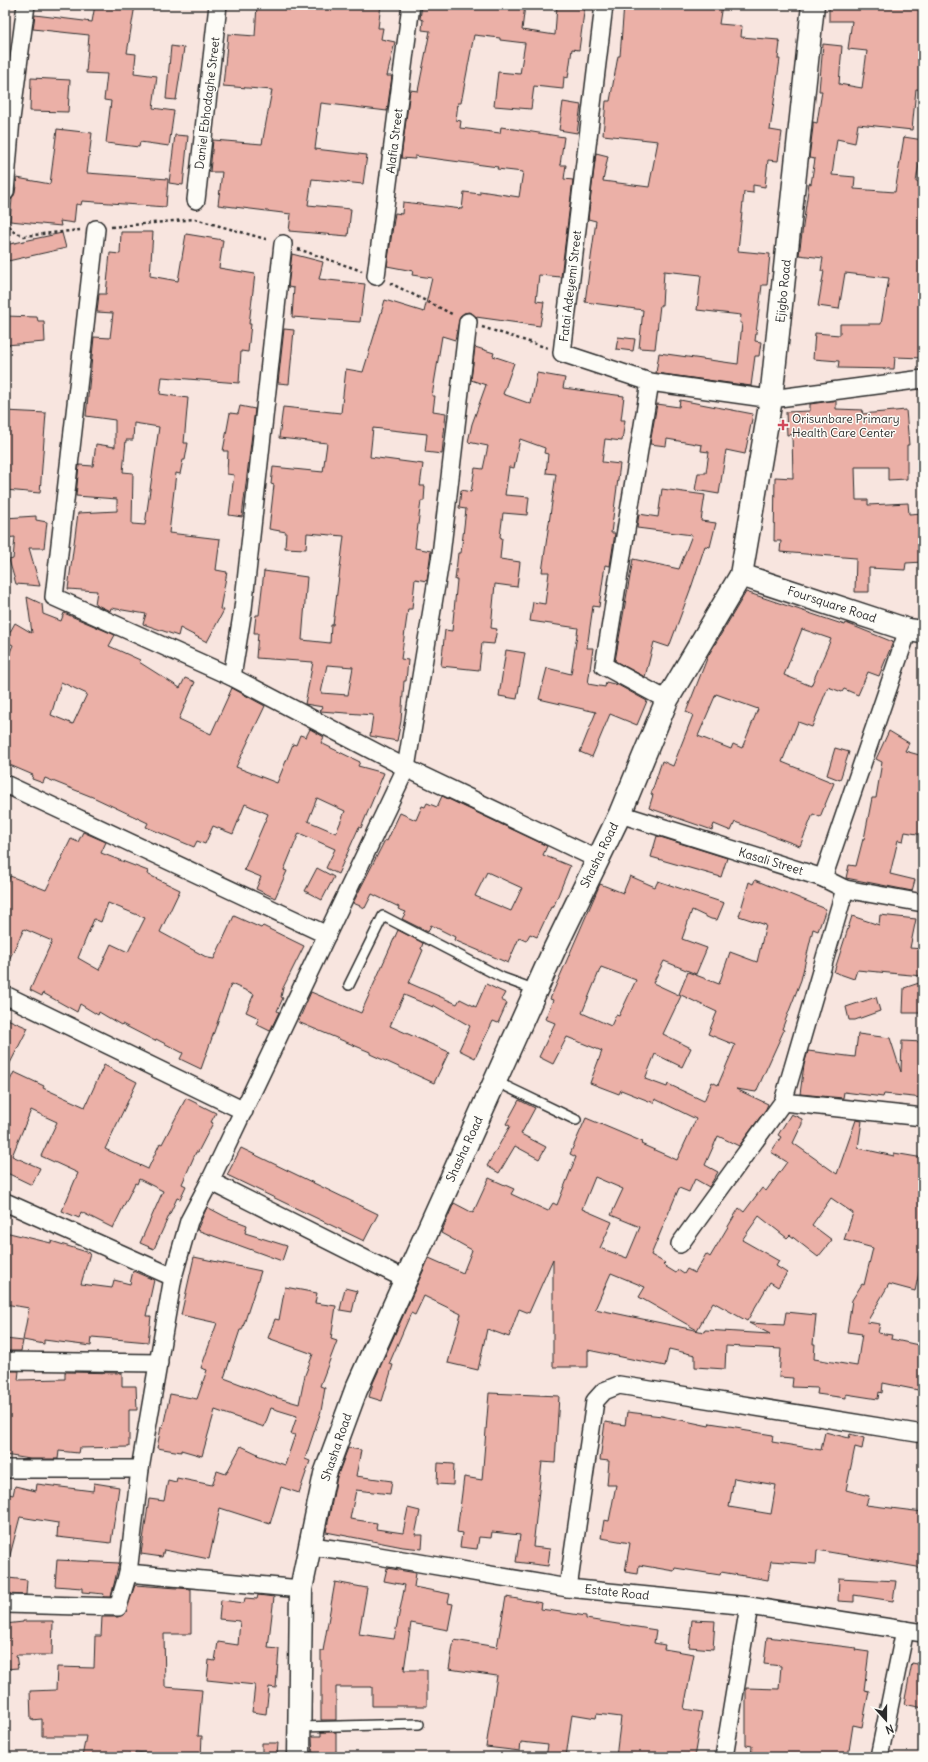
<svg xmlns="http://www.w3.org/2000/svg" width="928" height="1762" viewBox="0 0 928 1762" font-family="Delius,sans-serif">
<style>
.building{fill:#ebb0a7;stroke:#2b2b2b;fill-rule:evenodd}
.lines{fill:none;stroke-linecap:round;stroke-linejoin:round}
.lane-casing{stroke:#2b2b2b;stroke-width:12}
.street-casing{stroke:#2b2b2b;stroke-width:20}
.secondary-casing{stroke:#2b2b2b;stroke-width:25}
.path{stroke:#2b2b2b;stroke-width:2.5;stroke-dasharray:3 3;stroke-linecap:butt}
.lane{stroke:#fdfcf7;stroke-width:9}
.street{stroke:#fdfcf7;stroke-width:17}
.secondary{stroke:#fdfcf7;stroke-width:22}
.poi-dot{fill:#d1495b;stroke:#fdfcf7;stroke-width:1.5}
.labels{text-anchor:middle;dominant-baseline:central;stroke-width:3;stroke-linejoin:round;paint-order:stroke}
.street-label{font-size:12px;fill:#2b2b2b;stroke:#fdfcf7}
.poi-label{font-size:12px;fill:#2b2b2b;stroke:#fdfcf7;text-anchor:start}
</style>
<rect width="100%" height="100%" fill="#f8e5df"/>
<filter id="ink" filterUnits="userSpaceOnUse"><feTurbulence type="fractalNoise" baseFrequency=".025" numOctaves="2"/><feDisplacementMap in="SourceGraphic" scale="8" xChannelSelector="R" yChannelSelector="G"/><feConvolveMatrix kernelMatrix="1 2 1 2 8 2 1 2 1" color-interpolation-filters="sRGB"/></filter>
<g filter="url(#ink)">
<!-- building -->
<g class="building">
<polygon points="95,5 135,5 127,53 136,54 134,73 157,76 153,108 174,111 169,146 140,142 139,147 106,143 111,101 104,100 107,74 86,73 89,35 33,29 35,15 92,22"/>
<polygon points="257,5 381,5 378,28 383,28 381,39 395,42 387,76 392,76 387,111 321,103 315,149 367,155 363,184 312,179 308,205 351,209 348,236 289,231 291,214 218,205 222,172 210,172 213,140 262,144 272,90 223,86 228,34 255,36"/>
<path d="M 422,5 L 525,5 L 522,30 L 555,35 L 557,5 L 585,5 L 579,50 L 572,49 L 568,78 L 564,77 L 563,89 L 534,86 L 531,109 L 494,106 L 498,72 L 520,74 L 525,43 L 500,40 L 500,38 L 474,35 L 461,103 L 458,103 L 456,120 L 461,121 L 460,128 L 500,133 L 501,127 L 564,137 L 560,165 L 566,165 L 564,179 L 573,180 L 561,277 L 539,275 L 536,301 L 544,302 L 540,326 L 476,317 L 469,312 L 464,313 L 460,316 L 455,340 L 442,336 L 432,396 L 435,396 L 433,411 L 446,413 L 442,454 L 425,452 L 427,434 L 373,428 L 370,457 L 423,464 L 420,486 L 425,486 L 424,501 L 421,501 L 415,548 L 431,551 L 427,581 L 415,579 L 412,609 L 408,609 L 401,659 L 408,660 L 406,681 L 404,681 L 401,721 L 397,741 L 370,736 L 373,715 L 320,711 L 323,707 L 305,704 L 313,662 L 256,658 L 258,633 L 254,633 L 256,615 L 259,615 L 264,571 L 307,577 L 302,640 L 330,643 L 331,625 L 333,625 L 344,536 L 307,533 L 306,549 L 285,548 L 286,532 L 269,529 L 274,485 L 271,484 L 273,467 L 323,472 L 327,443 L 279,438 L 283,407 L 341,413 L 346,369 L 363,372 L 385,300 L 424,312 L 432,278 L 412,275 L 413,271 L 387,266 L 395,213 L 402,214 L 403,202 L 462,209 L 464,192 L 480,194 L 480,191 L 519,197 L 523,172 L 497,169 L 498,167 L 415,156 L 415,159 L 401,158 L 410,90 L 418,91 L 430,31 L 422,30 L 423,20 L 420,19 ZM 327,665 L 353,667 L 348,695 L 321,693 Z"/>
<polygon points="624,5 722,5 719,24 742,26 741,37 779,40 778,42 780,42 778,59 780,59 770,130 782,132 778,161 768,160 765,187 753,185 753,193 744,192 738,251 770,254 767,285 762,285 755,341 761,342 759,356 755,356 751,386 656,373 659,353 738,364 742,323 740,323 741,315 697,310 701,275 664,271 662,305 660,305 655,349 639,348 643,310 585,302 596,221 588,219 596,153 608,156 603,181 649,187 658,141 603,135 606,101 610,101 618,56 620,56"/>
<polygon points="829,5 923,5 923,90 916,89 912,130 858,124 855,143 837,139 832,175 855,177 854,189 895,192 904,137 923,140 916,182 923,182 923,358 895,357 894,369 838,368 839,361 813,359 815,333 840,335 840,324 881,324 889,278 845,273 839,309 818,306 824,271 821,271 823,258 799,255 809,183 811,184 815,159 809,158 813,127 813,122 817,123 822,91 819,91 823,44 842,46 839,84 862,88 867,51 848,49 852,21 829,21"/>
<polygon points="171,46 184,48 176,100 166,99"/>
<polygon points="31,78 70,80 68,112 30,111"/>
<polygon points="563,102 581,105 577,133 559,130"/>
<polygon points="57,129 92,133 87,173 168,179 166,207 82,201 81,205 76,204 74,223 60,221 61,226 10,221 12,199 15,193 17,178 50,184"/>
<polygon points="175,135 188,136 183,185 169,183"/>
<path d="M 121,232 L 153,232 L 150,276 L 178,281 L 186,234 L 223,240 L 219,268 L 255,274 L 249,324 L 251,324 L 248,352 L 241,351 L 239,383 L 162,377 L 160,394 L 188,398 L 184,443 L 188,443 L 185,460 L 183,460 L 180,474 L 176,473 L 169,533 L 220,539 L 216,570 L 227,572 L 220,609 L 224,610 L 207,642 L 180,628 L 178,636 L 143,624 L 146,614 L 111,608 L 110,611 L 95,604 L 97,591 L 68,589 L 78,513 L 117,511 L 117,499 L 76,496 L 79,465 L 93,466 L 96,444 L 115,447 L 115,420 L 86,416 L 94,337 L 110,338 L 113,313 L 97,312 L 99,294 L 106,294 L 110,253 L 120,254 ZM 134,423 L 159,427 L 145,525 L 132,524 L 133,473 L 123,472 L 126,440 L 133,440 Z"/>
<polygon points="62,233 66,248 8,261 5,245"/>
<polygon points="292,254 323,262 319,279 365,284 360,322 292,317 294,288 288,287"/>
<polygon points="5,316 37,317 38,321 44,321 45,342 5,345"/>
<polygon points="284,329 294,330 289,384 278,383"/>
<polygon points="618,337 635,339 633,351 616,349"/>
<polygon points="475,347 494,353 493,356 514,363 503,394 531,404 537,373 565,378 563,388 624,396 621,420 625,420 622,441 605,439 602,462 620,464 611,533 615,533 610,566 605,565 599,607 593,606 587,648 593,648 588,684 605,687 606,682 618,685 647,701 637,725 610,714 592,757 580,752 596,712 539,699 547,668 571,674 578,628 530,621 533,602 545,604 549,572 542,572 556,474 546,473 548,454 544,453 545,448 520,439 514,468 509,467 505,495 529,497 527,515 503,513 500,537 502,538 500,559 520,562 517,587 495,584 491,628 497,629 494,644 482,643 479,670 441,666 445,630 452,631 457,580 455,580 458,553 461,553 466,509 459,508 461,490 471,492 475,468 483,469 488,446 468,442 472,424 486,385 471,380"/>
<polygon points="680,400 753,414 745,454 726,450 719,494 695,490 698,473 706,473 709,452 701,451 702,445 667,439 666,446 650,444 657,404 679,407"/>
<polygon points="831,401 836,401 836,409 863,410 862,414 906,410 909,445 907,445 907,479 888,480 888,467 855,467 856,500 868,500 868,505 908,503 909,514 923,513 923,562 906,563 905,570 869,568 869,592 855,592 856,558 780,552 781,541 774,541 775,477 793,478 792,434 787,435 786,412 810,411 810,404"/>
<polygon points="240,406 255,409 242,517 229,515 234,475 227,474 228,451 223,451 230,413 238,414"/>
<polygon points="5,411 46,413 40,493 5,490"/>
<polygon points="662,489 705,495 701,521 716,523 710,547 705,546 692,585 669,647 654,642 645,677 615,661 633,559 679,569 692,535 637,528 639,514 658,517"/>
<polygon points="36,516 36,520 47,522 44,548 29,548 40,586 16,584 9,560 13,559 15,537 5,538 5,518"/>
<path d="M 746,592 L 845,625 L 846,623 L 893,642 L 879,676 L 868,672 L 858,695 L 844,689 L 842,692 L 828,687 L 812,727 L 798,722 L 782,762 L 834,783 L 820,817 L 813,814 L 800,846 L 735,822 L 731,831 L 714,824 L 712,830 L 649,808 L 653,795 L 651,794 L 662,761 L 673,766 L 693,715 L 686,712 L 708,656 ZM 802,629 L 831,639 L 811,686 L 784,675 ZM 716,694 L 758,709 L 742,748 L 733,744 L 731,749 L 698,736 Z"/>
<path d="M 27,597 L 42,604 L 43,614 L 61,621 L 64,613 L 115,635 L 109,646 L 140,660 L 139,662 L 180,688 L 185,678 L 195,682 L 179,719 L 211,734 L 232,688 L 265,706 L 236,767 L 277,783 L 293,744 L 296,745 L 300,735 L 306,737 L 310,729 L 324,737 L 321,743 L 360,762 L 358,766 L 384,773 L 361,828 L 359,827 L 338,874 L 326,868 L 335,849 L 299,833 L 284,870 L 287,871 L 275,898 L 256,889 L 261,877 L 244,870 L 268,814 L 245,804 L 233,834 L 213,826 L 205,844 L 197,841 L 194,847 L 146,827 L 148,823 L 95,798 L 45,778 L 43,783 L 32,779 L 33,775 L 5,763 L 5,664 L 13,645 L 5,641 L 15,623 L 32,633 ZM 61,682 L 87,694 L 73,724 L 51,715 ZM 317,798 L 345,811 L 336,833 L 308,821 Z"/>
<polygon points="506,650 525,653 517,699 499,696"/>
<polygon points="889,731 909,743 905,751 923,756 923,835 905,832 903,841 898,840 890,874 915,880 912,891 846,878 849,865 856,866 863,839 864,839 872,798 876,798 882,762 876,759"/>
<polygon points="835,748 849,752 840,780 827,775"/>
<path d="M 442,796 L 547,846 L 543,855 L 570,866 L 553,908 L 551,907 L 537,937 L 530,934 L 526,941 L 519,938 L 508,963 L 454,940 L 455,937 L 431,925 L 428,932 L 402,919 L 406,912 L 398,909 L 399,907 L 372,894 L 365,908 L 353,903 L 385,840 L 387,841 L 400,813 L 416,820 L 422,806 L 425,807 L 427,803 L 437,807 ZM 487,872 L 522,888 L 511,911 L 475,896 Z"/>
<path d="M 83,832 L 106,842 L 101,853 L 148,871 L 147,874 L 180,890 L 160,932 L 208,958 L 214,959 L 234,916 L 261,928 L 263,926 L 304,946 L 283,988 L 281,997 L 283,998 L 277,1011 L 279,1012 L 270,1031 L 256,1024 L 259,1018 L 246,1012 L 254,994 L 231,984 L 201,1069 L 180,1059 L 183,1053 L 156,1039 L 155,1041 L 122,1024 L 121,1025 L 99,1012 L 98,1015 L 80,1004 L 77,1012 L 43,993 L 42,996 L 30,990 L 52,941 L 24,929 L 5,968 L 5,888 L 10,876 L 46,890 L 71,839 L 78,842 ZM 108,903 L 145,918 L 128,952 L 111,944 L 99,970 L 78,958 L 94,919 L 101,922 Z"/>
<polygon points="657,836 727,858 721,877 651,857"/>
<polygon points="317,868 334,877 322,900 305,891"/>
<path d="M 630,876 L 655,887 L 658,881 L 724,903 L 717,920 L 711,919 L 692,910 L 682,939 L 707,948 L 696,974 L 664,961 L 653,983 L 681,996 L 663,1034 L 691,1048 L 682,1067 L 655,1054 L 645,1079 L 667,1087 L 668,1084 L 704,1101 L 712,1082 L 718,1085 L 735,1045 L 708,1034 L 717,1012 L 679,994 L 688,972 L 719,984 L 730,952 L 757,962 L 766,925 L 739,916 L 749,882 L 753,884 L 755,880 L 826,909 L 818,931 L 813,929 L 801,980 L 782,1029 L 784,1030 L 756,1092 L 736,1089 L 768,1104 L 766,1109 L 739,1146 L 718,1136 L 705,1165 L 718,1172 L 709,1187 L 695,1179 L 689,1192 L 679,1188 L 651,1255 L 665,1263 L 663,1265 L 676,1273 L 678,1270 L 684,1274 L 687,1269 L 695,1273 L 706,1254 L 710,1257 L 739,1208 L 744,1212 L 762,1188 L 766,1191 L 787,1162 L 771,1152 L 781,1137 L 778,1135 L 791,1114 L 802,1119 L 802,1124 L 793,1143 L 837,1174 L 856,1120 L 862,1121 L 858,1148 L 894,1156 L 894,1153 L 923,1158 L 923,1255 L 915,1291 L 889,1284 L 867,1322 L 880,1324 L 878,1333 L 892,1335 L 891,1339 L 923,1346 L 923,1391 L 883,1383 L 882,1393 L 879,1392 L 878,1399 L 846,1394 L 846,1398 L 817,1394 L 818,1388 L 792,1387 L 793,1378 L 779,1377 L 781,1349 L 726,1346 L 725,1369 L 695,1367 L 695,1355 L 669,1349 L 665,1366 L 588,1350 L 588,1367 L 553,1367 L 553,1259 L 529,1313 L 519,1309 L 509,1337 L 487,1329 L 478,1370 L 448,1363 L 461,1314 L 424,1296 L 415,1315 L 411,1313 L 389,1364 L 393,1365 L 382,1401 L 369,1397 L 373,1383 L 429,1258 L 463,1273 L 472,1250 L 441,1233 L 454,1203 L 473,1213 L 489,1178 L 514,1189 L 511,1194 L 548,1211 L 553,1203 L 557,1205 L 576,1157 L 570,1154 L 586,1118 L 643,1142 L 641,1144 L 677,1160 L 696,1119 L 655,1099 L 654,1103 L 621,1090 L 619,1094 L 590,1083 L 602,1051 L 567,1037 L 553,1064 L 539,1057 L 555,1023 L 545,1019 L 553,1000 L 550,999 L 600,884 L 623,893 ZM 601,967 L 636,980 L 619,1016 L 616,1015 L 611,1026 L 582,1013 ZM 595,1177 L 623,1189 L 611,1215 L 640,1227 L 627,1258 L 600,1248 L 612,1222 L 582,1209 ZM 831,1198 L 853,1213 L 844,1240 L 873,1248 L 864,1285 L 862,1284 L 852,1300 L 847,1332 L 862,1334 L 857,1366 L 814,1359 L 815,1344 L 813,1344 L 816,1315 L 786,1312 L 784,1325 L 749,1323 L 770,1334 L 705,1330 L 704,1332 L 595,1309 L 611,1273 L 645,1287 L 639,1297 L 697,1330 L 713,1302 L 747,1321 L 770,1282 L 778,1287 L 787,1273 L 776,1266 L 779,1261 L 742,1240 L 759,1216 L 787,1238 L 790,1235 L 818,1257 L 832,1240 L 812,1225 Z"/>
<polygon points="880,915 916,919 910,948 923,949 922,976 857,970 854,979 834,972 852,916 879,925"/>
<polygon points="398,930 423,943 421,949 423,950 409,983 457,1004 460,999 476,1007 486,984 505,993 501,1000 507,1003 498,1023 493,1021 475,1058 459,1050 470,1026 433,1005 433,1007 404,995 390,1026 449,1052 434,1083 370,1054 370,1052 298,1022 311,992 361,1013"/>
<polygon points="922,982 921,1013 903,1013 904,988"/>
<polygon points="876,997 880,1011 855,1020 849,1020 846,1007"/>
<polygon points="5,1018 28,1028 5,1073"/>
<polygon points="858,1034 890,1038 901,1072 902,1041 923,1042 919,1084 923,1085 923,1098 884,1094 883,1097 844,1092 843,1098 800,1094 804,1065 808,1051 855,1057"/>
<polygon points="104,1065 137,1082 105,1149 148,1169 160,1143 162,1144 186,1098 216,1113 211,1122 213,1123 198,1152 196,1152 182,1184 186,1186 180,1199 177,1198 154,1249 140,1243 163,1191 139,1179 137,1184 135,1183 113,1228 81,1212 79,1218 62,1211 78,1173 41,1156 57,1122 31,1110 12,1156 40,1168 32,1185 5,1172 5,1091 14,1072 44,1086 43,1088 85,1107"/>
<polygon points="519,1100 535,1108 521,1134 546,1147 539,1159 515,1146 499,1173 487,1166 510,1126 506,1124"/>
<polygon points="241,1148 378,1214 364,1241 227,1175"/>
<polygon points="207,1207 226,1217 247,1225 245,1233 287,1246 282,1261 197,1230"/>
<polygon points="5,1232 51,1243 51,1241 90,1253 81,1284 112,1288 114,1280 130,1284 133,1271 154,1280 146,1316 151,1316 148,1342 92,1337 91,1346 44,1340 44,1344 23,1340 29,1308 5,1304"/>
<polygon points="194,1257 261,1271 242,1330 240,1330 224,1378 275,1397 299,1404 305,1375 313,1354 268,1338 275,1319 279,1320 285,1287 317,1293 315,1303 336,1306 331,1339 337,1341 320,1386 325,1388 321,1411 305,1459 310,1461 299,1493 281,1487 270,1524 220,1508 209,1559 164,1550 162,1557 141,1554 149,1499 164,1501 168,1480 176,1482 177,1478 212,1485 217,1471 226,1474 241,1446 258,1454 257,1455 285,1465 295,1435 291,1434 297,1416 271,1408 264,1427 215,1410 202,1456 181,1450 181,1452 157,1448 161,1427 163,1427 170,1394 197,1399 207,1370 201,1368 217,1323 181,1315"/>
<polygon points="345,1288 357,1291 352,1312 340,1310"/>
<polygon points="5,1339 23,1341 21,1351 5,1351"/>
<polygon points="5,1371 19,1371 18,1380 65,1379 65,1372 122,1373 122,1386 136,1386 137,1410 129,1410 129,1447 79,1448 78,1453 59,1451 58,1459 30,1459 5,1455"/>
<polygon points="489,1393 559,1396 555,1463 542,1462 533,1547 550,1549 548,1566 516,1562 520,1535 492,1532 491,1538 479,1537 477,1549 460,1547 462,1533 457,1532 464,1477 482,1480"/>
<path d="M 627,1412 L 662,1416 L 709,1426 L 710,1423 L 742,1428 L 741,1430 L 773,1435 L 772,1442 L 821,1450 L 825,1432 L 849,1438 L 850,1434 L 864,1438 L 862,1449 L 855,1447 L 846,1490 L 869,1496 L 866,1505 L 923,1512 L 923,1568 L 817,1550 L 816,1564 L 771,1561 L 768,1580 L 721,1572 L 720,1575 L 675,1568 L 674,1571 L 639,1565 L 638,1574 L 625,1572 L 630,1543 L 601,1538 L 604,1520 L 609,1521 L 616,1485 L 607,1485 L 609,1461 L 600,1460 L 605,1422 L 625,1425 ZM 734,1478 L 776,1485 L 771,1514 L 729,1507 Z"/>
<polygon points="348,1448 361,1450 356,1476 392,1481 390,1494 356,1490 350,1519 377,1523 376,1529 403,1533 408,1508 420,1511 415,1535 423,1535 422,1549 403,1547 326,1532 337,1477"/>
<polygon points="438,1463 454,1464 453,1485 437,1484"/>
<polygon points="94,1483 119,1487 111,1543 57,1537 58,1523 20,1517 9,1559 5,1559 5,1493 13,1495 15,1486 36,1491 37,1484 93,1491"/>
<polygon points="57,1560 119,1563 111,1597 103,1597 104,1594 82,1592 82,1588 55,1586"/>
<polygon points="387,1568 416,1573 414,1587 450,1594 448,1603 453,1604 448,1630 411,1623 404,1670 427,1670 427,1706 372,1706 372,1687 336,1687 336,1720 321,1720 321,1651 323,1651 335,1582 367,1588 359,1634 394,1639 405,1585 384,1581"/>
<polygon points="8,1578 27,1580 26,1595 7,1594"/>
<polygon points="839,1578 896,1581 893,1601 854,1595 854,1602 838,1601"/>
<polygon points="135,1585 191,1589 191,1634 164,1634 165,1684 165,1687 202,1690 198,1736 202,1736 201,1757 166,1757 166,1755 135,1752 135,1755 124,1755 124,1757 82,1757 86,1736 42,1736 42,1719 31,1720 30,1691 56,1690 57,1667 94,1668 95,1636 101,1636 102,1617 118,1617 125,1614"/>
<polygon points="258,1595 274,1597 268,1648 279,1649 276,1688 269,1687 266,1714 252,1712 255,1685 207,1680 209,1660 215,1661 218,1642 238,1645 240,1621 219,1619 221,1600 244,1603 245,1598 257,1599"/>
<polygon points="506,1597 542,1603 541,1609 586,1616 586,1619 656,1630 654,1643 665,1645 664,1649 694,1654 684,1709 702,1712 694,1757 616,1757 621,1717 597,1714 596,1718 572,1714 566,1757 546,1757 548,1745 521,1742 520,1751 486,1747 497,1676 449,1669 454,1640 497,1647"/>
<polygon points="692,1620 715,1621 713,1649 689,1647"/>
<polygon points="23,1621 53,1621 52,1655 16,1655 18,1668 5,1669 5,1624 23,1622"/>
<polygon points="767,1637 856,1648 855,1650 869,1652 864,1690 869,1691 862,1727 853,1725 848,1757 751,1757 752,1746 746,1745 746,1688 779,1689 781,1666 764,1664"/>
<polygon points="912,1663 923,1665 923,1708 904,1704"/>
<polygon points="321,1732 336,1732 336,1757 313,1757 312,1736 321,1736"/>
<polygon points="262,1743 278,1743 277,1756 262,1755"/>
</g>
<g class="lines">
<defs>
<g id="lane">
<polyline points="349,985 383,916 503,978 536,990"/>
<polyline points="495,1081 576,1120"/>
<polyline points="300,1727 419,1724"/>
</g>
<g id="street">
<polyline points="604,5 562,353 650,382 771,399 923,379"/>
<polyline points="5,192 11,119 26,5"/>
<polyline points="196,200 218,5"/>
<polyline points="96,229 54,597 232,677 406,768 597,859"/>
<polyline points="376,276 411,5"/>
<polyline points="650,382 604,666 667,700"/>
<polyline points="232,677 243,609 283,244"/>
<polyline points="5,784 327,935"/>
<polyline points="620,814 823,878 845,889 923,903"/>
<polyline points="823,878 908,630"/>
<polyline points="5,995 244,1111"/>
<polyline points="783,1102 923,1117"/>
<polyline points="210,1181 405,1279"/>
<polyline points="5,1202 173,1277"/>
<polyline points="680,1244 783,1102 845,889"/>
<polyline points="5,1361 159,1363"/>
<polyline points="5,1469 140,1469"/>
<polyline points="311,1546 355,1552 568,1588 749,1606 923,1633"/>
<polyline points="568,1588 595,1401 604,1391 619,1385 923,1434"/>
<polyline points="301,1589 128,1573 140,1469 173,1277 189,1221 210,1181 406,768 441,555 468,322"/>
<polyline points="5,1604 118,1607 128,1573"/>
<polyline points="724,1757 749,1606"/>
<polyline points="879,1757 905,1630"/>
</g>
<g id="secondary">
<polyline points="741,575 908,630 923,632"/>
<polyline points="299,1757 301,1589 325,1474 356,1390 554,950 620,814 667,700 741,575 771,399 813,5"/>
</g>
</defs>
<!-- lane casing -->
<use href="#lane" class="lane-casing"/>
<!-- street casing -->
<use href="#street" class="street-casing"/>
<!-- secondary casing -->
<use href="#secondary" class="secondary-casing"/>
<!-- path -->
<g class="path">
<polyline points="5,215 12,231 24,236 80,230"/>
<polyline points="111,227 195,219 269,240"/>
<polyline points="298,249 362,271"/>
<polyline points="390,283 454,315"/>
<polyline points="482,327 548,348"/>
</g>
<!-- lane -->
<use href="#lane" class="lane"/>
<!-- street -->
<use href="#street" class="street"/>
<!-- secondary -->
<use href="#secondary" class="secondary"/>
</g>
</g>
<!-- markers -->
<path class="poi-dot" d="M781 419h4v4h4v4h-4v4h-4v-4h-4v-4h4z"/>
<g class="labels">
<!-- street labels -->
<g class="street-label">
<text transform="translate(207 103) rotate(-83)">Daniel Ebhodaghe Street</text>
<text transform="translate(394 141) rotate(-83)">Alafia Street</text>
<text transform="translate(570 286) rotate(-83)">Fatai Adeyemi Street</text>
<text transform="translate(783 291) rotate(-84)">Ejigbo Road</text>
<text transform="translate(832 604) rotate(18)">Foursquare Road</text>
<text transform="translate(599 855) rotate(-64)">Shasha Road</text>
<text transform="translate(771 861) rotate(17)">Kasali Street</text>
<text transform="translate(464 1149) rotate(-65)">Shasha Road</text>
<text transform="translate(336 1447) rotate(-71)">Shasha Road</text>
<text transform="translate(617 1592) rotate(6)">Estate Road</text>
</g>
<!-- poi labels -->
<g class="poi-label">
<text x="792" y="418">Orisunbare Primary<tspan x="792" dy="14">Health Care Center</tspan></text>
</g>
</g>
<!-- margin -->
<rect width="928" height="1762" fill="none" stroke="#fdfcf7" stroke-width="20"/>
<rect x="10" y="10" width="908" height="1742" fill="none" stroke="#2b2b2b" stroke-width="1.5" filter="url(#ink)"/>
<!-- north arrow -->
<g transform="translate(886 1720) rotate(159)" stroke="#fdfcf7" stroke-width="3" paint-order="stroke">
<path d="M0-3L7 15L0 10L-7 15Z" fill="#2b2b2b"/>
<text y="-6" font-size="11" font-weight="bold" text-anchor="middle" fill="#2b2b2b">N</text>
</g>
</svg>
